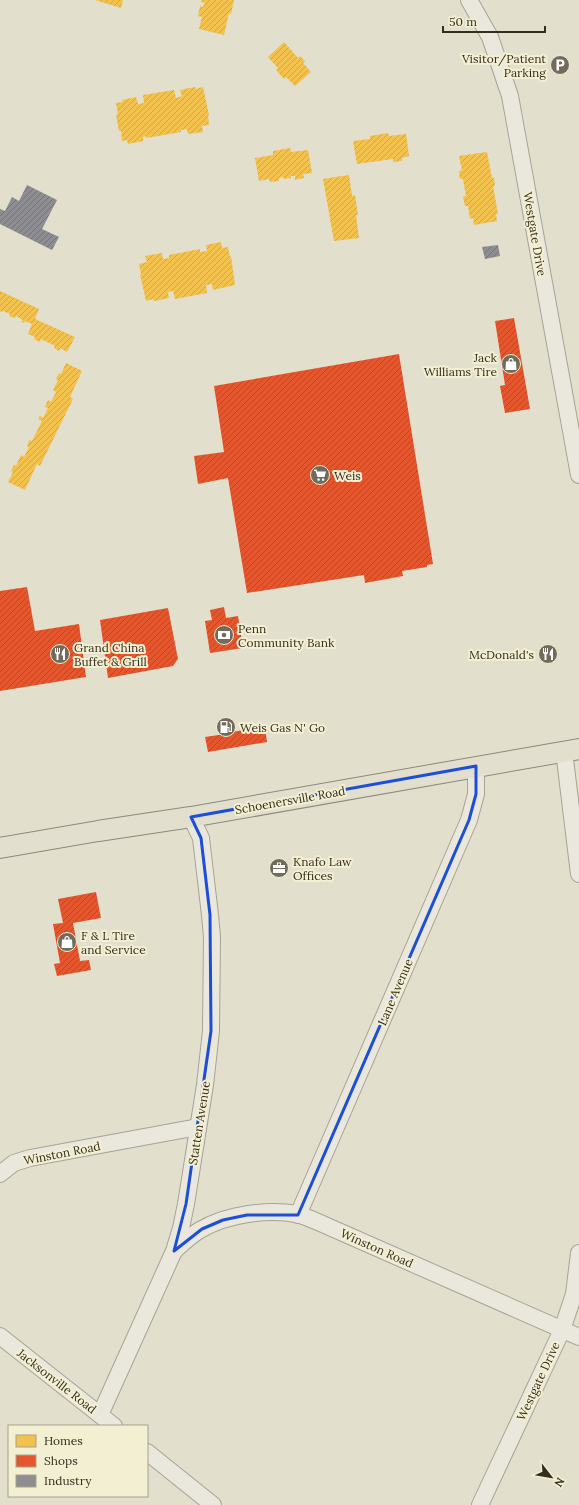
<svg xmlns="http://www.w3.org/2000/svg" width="579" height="1505" viewBox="0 0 579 1505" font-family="Lora,serif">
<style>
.homes{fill:url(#homes-hatch)}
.shops{fill:url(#shops-hatch)}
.industry{fill:url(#industry-hatch)}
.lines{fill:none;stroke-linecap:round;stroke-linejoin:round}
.minor-casing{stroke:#a7a395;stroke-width:18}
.major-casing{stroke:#8d897c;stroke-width:22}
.minor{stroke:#eae8dd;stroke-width:16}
.major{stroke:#e2dfcf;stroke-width:20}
.marked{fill:none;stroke:#1d4ed8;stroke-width:3;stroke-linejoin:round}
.labels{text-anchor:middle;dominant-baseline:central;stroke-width:4;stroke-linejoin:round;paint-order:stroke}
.poi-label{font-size:12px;fill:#352d1e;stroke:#f3efd2;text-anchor:start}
.street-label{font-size:12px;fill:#352d1e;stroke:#f3efd2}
</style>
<defs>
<pattern id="homes-hatch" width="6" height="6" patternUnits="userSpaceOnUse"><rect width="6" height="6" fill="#f2c14e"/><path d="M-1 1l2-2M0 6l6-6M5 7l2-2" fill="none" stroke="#d0a644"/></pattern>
<pattern id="shops-hatch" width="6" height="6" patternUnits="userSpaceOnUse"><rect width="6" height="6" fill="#e4572e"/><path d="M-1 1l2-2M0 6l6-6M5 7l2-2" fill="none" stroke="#ba4827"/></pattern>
<pattern id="industry-hatch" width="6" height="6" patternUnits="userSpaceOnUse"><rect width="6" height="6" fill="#8d8d92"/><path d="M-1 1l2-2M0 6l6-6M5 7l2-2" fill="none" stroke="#747477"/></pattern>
</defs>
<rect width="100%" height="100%" fill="#e2dfcc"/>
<!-- homes -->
<g class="homes">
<polygon points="95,0 123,0 121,8"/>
<polygon points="202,0 234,0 231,14 229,13 224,35 199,29 202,17 198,16 200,6 203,7 205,3 201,2"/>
<polygon points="284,42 298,58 300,56 305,61 303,63 311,72 295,86 286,77 284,79 276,70 278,68 268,57"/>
<polygon points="195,87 196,89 203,87 209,115 208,116 209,125 202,126 203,132 188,134 187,129 181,130 181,132 146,138 146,136 143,137 143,141 128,144 127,140 122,141 121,131 119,131 116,115 118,114 116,103 123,102 122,100 136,97 138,104 144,103 143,95 174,90 176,98 182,96 180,90"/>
<polygon points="388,133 389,136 406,134 409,156 402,158 402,161 393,162 393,159 357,164 353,141 370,139 370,136"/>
<polygon points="290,148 291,152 308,150 312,173 303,174 304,178 295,180 295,176 291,176 291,178 284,179 283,177 279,178 279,181 270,182 269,179 259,181 255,158 273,155 273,151"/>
<polygon points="487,152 492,178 494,178 495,186 493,186 498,214 496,214 497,221 474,225 473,218 470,219 468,206 465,206 463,197 466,196 463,179 460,179 459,171 462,170 459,156"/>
<polygon points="349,175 352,196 355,195 358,215 356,215 359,238 334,241 323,179"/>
<polygon points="221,242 222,248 228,247 230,257 231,256 235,285 213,290 212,284 206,285 207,293 175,299 173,291 168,292 169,298 154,301 153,299 146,301 140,274 141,274 139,264 147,262 145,256 162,253 163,259 169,258 169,255 200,249 200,252 207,251 206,245"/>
<polygon points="0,291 39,309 35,319 75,337 67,352 60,348 59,351 54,348 55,346 41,339 40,342 34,339 35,337 28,334 32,324 25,321 24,323 21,322 23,320 16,316 15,318 9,316 10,314 3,311 2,312 0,311"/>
<polygon points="66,363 82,371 70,397 73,399 40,466 37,464 25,490 8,482 13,472 11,471 14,465 16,466 21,455 24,457 29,447 27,446 29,440 32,441 42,421 38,419 40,416 43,418 48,408 45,407 48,400 51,402 56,392 53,390 58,380 56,379 59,373 61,374"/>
</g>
<!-- shops -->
<g class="shops">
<polygon points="514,318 530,409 505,413 500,386 505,385 495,321"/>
<polygon points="399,354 433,564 427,565 427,567 402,571 403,576 365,583 364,575 247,593 228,478 198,484 194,456 224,452 214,386"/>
<polygon points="27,587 35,631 79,624 86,677 0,691 0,591"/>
<polygon points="224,607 226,618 238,616 243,648 210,653 205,621 212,620 210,610"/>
<polygon points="168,608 178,659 173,666 108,678 100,620"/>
<polygon points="230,722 231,732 265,727 267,742 208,752 205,737 225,734 223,723"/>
<polygon points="96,892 101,918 73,923 80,961 89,960 91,970 57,976 54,964 60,963 53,924 63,923 58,899"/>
</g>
<!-- industry -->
<g class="industry">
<polygon points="27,185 57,200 42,229 59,237 52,250 0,224 0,209 5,211 12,197 19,201"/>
<polygon points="498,245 500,256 485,259 482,247"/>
</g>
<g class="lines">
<defs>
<g id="minor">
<polyline points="469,0 490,37 510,96 579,475"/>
<polyline points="564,751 579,874"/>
<polyline points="0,1174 14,1163 30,1158 198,1127"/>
<polyline points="298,1215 469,820 476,794 476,766"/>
<path d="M 174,1251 C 182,1244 190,1236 200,1230 C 227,1214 267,1209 297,1214 C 304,1216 311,1219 318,1222 L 579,1337"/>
<polyline points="0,1336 114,1426"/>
<polyline points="100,1415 174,1251 181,1228 186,1204 205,1085 211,1031 212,937 210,915 201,838 191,817"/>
<polyline points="147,1452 213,1505"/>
<polyline points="480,1505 562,1330 574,1294 579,1253"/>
</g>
<polyline id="major" points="0,848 98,831 191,817 579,749"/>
</defs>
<!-- minor casing -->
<use href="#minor" class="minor-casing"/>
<!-- major casing -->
<use href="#major" class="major-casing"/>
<!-- minor -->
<use href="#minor" class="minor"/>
<!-- major -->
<use href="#major" class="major"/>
</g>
<!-- marked area -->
<path class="marked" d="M 476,766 L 476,794 L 469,820 L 298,1215 L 247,1215 L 223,1220 L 202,1229 L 174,1251 L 186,1204 L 211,1031 L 210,915 L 201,838 L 191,817 Z"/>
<!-- icons -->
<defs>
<symbol id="parking-disc" viewBox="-11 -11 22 22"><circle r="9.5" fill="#726b5b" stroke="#f3efd2"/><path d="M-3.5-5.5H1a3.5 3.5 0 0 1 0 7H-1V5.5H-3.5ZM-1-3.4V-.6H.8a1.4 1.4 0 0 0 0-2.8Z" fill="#fff"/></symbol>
<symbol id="shop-disc" viewBox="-11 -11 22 22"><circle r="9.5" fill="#726b5b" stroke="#f3efd2"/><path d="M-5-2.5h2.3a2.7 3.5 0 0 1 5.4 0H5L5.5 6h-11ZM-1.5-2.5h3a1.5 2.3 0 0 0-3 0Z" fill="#fff"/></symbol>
<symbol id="supermarket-disc" viewBox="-11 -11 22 22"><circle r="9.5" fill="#726b5b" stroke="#f3efd2"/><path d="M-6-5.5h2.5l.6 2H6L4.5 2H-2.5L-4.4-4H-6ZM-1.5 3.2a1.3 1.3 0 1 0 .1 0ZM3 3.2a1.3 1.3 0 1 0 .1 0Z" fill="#fff"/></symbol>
<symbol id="bank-disc" viewBox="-11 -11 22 22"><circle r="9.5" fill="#726b5b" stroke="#f3efd2"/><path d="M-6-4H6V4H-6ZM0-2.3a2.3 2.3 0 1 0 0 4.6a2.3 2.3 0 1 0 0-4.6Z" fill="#fff"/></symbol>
<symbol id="restaurant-disc" viewBox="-11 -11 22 22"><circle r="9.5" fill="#726b5b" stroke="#f3efd2"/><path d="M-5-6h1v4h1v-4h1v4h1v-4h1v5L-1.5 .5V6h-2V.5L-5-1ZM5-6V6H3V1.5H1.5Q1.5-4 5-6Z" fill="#fff"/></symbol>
<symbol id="fuel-disc" viewBox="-11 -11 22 22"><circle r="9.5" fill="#726b5b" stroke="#f3efd2"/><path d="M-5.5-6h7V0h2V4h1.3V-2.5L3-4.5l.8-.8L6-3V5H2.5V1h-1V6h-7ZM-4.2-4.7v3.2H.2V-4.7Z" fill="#fff"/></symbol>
<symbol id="office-disc" viewBox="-11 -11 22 22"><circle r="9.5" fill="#726b5b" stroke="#f3efd2"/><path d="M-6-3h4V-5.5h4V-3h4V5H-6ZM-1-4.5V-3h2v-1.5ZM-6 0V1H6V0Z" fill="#fff"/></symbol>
</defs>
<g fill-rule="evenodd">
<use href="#parking-disc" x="549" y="54" width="22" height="22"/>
<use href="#shop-disc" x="500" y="353" width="22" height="22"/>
<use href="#supermarket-disc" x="309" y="464" width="22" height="22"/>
<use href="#bank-disc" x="213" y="624" width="22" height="22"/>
<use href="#restaurant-disc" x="49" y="643" width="22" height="22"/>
<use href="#restaurant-disc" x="537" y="643" width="22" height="22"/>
<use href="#fuel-disc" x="215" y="716" width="22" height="22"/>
<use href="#office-disc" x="268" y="857" width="22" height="22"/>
<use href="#shop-disc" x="56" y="931" width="22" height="22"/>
</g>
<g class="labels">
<!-- poi labels -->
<g class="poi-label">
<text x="546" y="58" text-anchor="end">Visitor/Patient<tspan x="546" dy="14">Parking</tspan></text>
<text x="497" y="357" text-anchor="end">Jack<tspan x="497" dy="14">Williams Tire</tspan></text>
<text x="334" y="475">Weis</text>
<text x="238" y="628">Penn<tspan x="238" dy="14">Community Bank</tspan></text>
<text x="74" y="647">Grand China<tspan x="74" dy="14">Buffet &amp; Grill</tspan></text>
<text x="534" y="654" text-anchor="end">McDonald's</text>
<text x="240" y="727">Weis Gas N' Go</text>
<text x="293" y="861">Knafo Law<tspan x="293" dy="14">Offices</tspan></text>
<text x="81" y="935">F &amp; L Tire<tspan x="81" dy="14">and Service</tspan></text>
</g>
<!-- street labels -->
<g class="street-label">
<text transform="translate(535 234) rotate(80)">Westgate Drive</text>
<text transform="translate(290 800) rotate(-10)">Schoenersville Road</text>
<text transform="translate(395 992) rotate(-67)">Lane Avenue</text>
<text transform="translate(199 1123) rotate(-81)">Statten Avenue</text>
<text transform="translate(62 1153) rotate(-11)">Winston Road</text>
<text transform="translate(377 1248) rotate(24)">Winston Road</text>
<text transform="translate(57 1381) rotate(38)">Jacksonville Road</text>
<text transform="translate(538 1381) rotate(-65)">Westgate Drive</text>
</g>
</g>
<!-- legend -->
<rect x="8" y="1425" width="140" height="72" fill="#f3efd2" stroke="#a7a18a"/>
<rect x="16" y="1435" width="20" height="12" fill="#f2c14e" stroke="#a7a18a"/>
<text x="44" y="1445" font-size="12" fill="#352d1e">Homes</text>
<rect x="16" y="1455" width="20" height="12" fill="#e4572e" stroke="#a7a18a"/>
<text x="44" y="1465" font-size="12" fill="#352d1e">Shops</text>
<rect x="16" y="1475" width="20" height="12" fill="#8d8d92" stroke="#a7a18a"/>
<text x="44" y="1485" font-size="12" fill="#352d1e">Industry</text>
<!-- north arrow -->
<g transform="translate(551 1477) rotate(121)" stroke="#f3efd2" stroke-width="3" paint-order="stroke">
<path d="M0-3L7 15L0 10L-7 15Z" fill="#352d1e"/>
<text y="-6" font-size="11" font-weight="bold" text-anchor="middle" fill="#352d1e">N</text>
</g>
<!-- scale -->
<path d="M443 26v6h102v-6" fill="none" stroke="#352d1e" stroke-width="2"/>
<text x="449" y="26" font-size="12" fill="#352d1e" stroke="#f3efd2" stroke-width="3" paint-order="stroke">50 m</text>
</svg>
